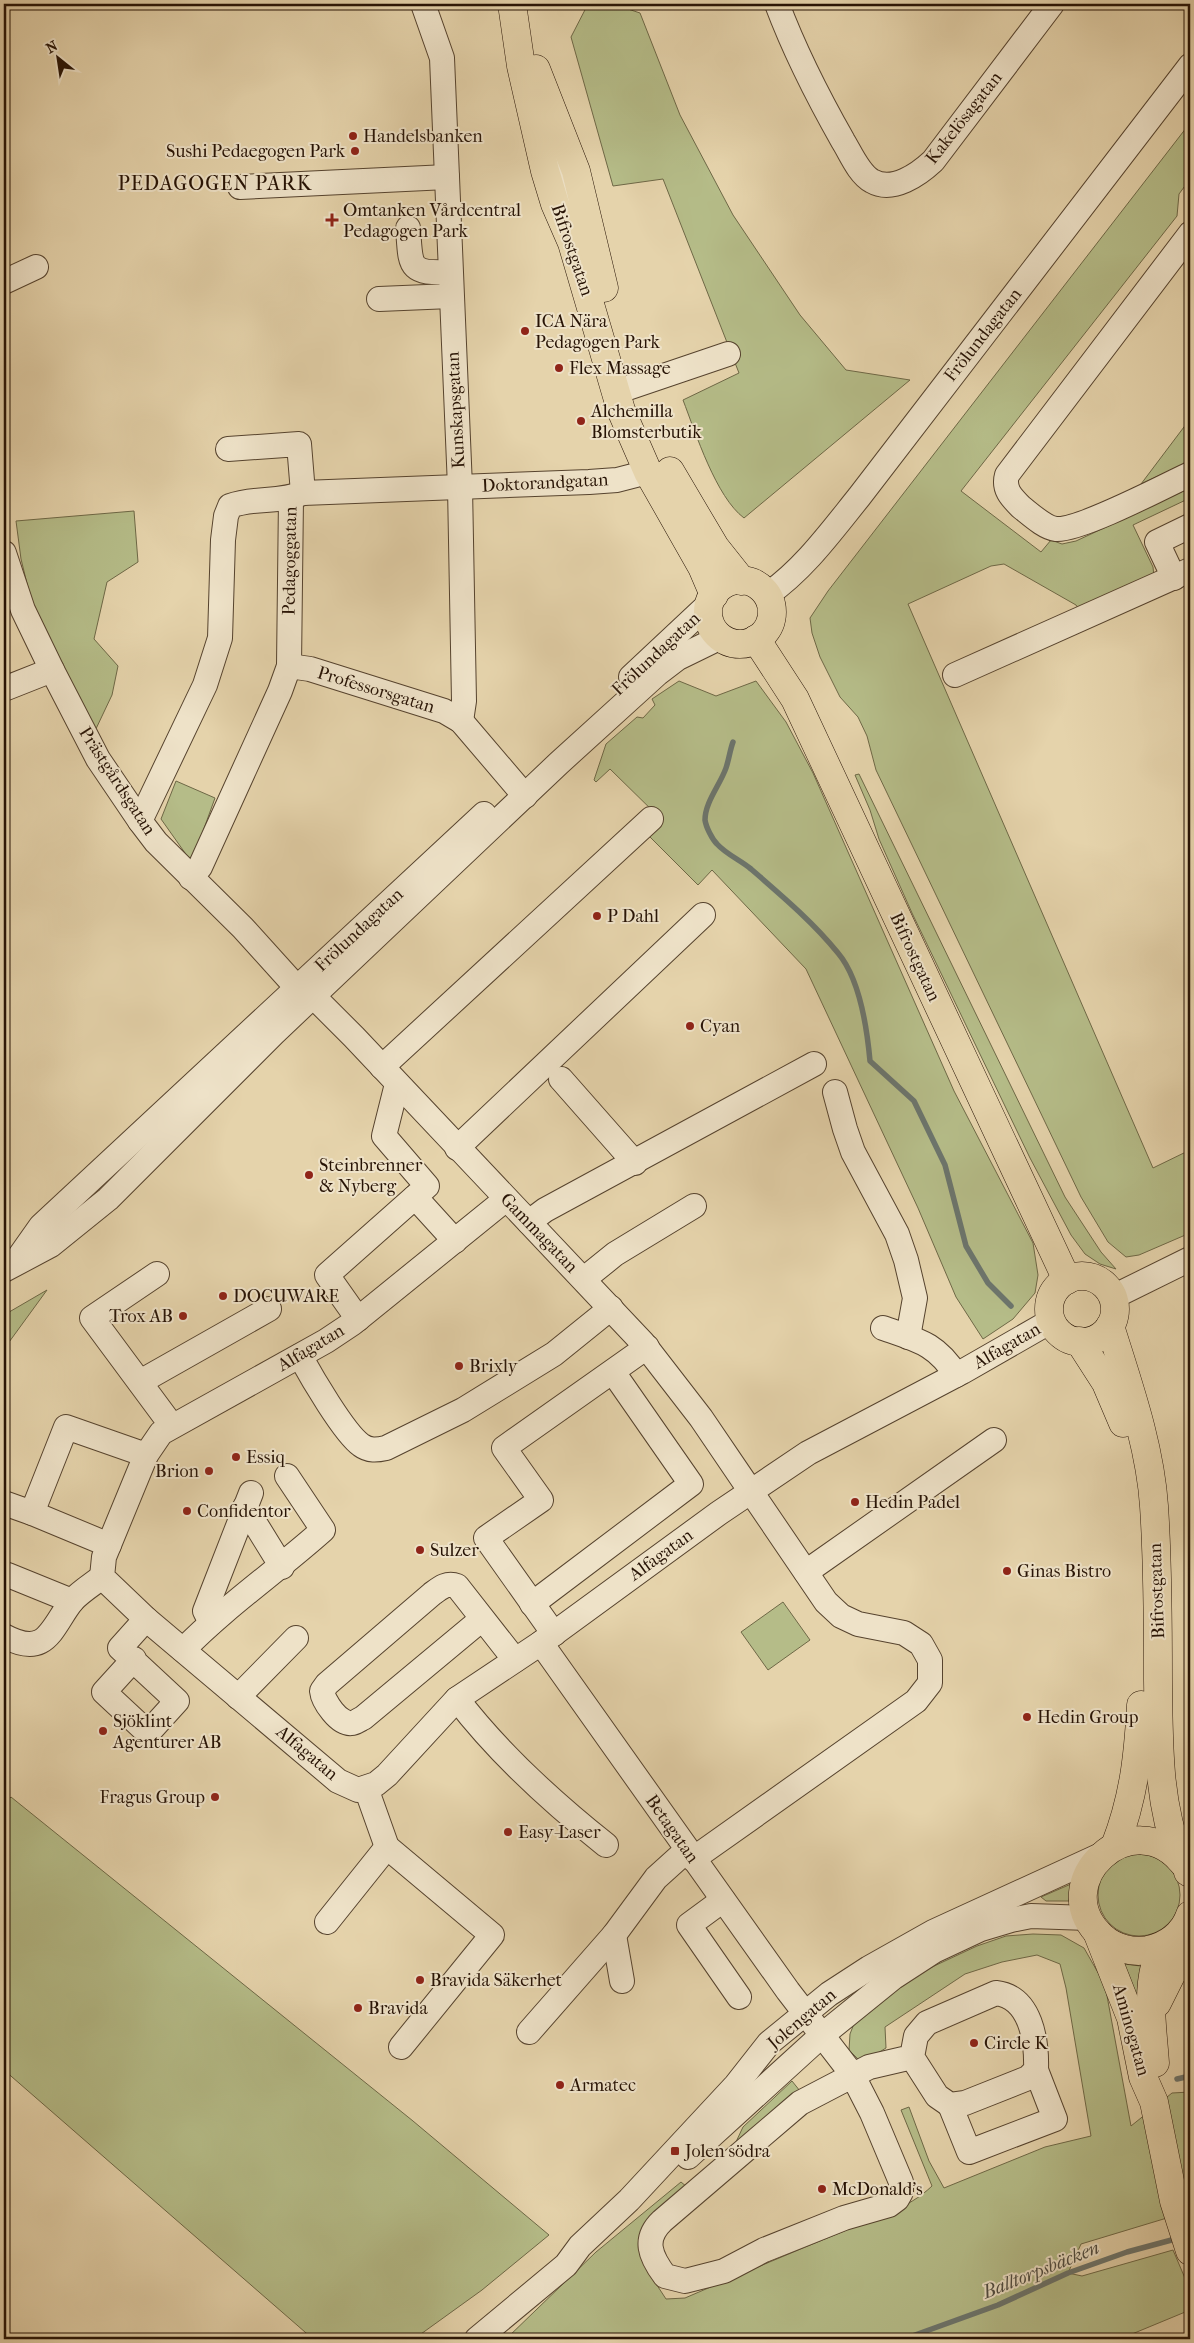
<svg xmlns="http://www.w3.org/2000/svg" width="1194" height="2343" viewBox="0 0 1194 2343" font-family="'IM FELL French Canon',serif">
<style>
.green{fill:#b5bc88;stroke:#6e6846}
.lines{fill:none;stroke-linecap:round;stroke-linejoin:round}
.stream{stroke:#6c756d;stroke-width:5.5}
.minor-casing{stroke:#56432e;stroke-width:26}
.major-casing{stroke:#271305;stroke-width:29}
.highway-casing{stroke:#271305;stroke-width:29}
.minor{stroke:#eee2c8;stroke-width:24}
.major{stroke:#e5d3ab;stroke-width:28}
.highway{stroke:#e5d3ab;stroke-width:28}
.poi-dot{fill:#8f2418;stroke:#eee2c8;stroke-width:2}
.labels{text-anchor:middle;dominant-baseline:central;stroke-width:4;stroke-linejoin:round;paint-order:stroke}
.street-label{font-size:18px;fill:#271305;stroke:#eee2c8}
.poi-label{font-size:18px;fill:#271305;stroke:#eee2c8;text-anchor:start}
.water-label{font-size:19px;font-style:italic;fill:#4f4c42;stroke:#eee2c8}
.quarter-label{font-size:20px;letter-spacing:1px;fill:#271305;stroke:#eee2c8}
</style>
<rect width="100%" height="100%" fill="#e5d3ab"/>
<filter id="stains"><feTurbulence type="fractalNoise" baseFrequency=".004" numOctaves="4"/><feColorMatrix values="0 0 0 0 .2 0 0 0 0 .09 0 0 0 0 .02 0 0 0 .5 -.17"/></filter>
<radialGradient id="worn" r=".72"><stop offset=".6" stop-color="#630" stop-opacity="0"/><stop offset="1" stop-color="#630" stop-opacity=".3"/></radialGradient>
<!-- green -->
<g class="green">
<path d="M 588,4 L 613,4 L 640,13 L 680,115 L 733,215 L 800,315 L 846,370 L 910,380 L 744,518 C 716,497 696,434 683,400 L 739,373 L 663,179 L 613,186 L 571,37 Z"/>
<polygon points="1190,123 1190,179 1179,194 1177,216 961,491 1041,552 1051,540 1062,544 1076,541 1190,488 1190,498 1133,525 1153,567 1154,577 1080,611 1076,605 1004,564 991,566 908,604 1153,1168 1190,1150 1190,1233 1139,1255 1126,1257 1108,1242 1081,1197 876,770 867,736 858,717 840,697 820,657 812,633 810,618 828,591"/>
<polygon points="1190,419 1190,461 1141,484"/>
<polygon points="134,511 138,562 107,582 94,639 118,666 112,695 94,733 31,600 21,559 16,521"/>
<polygon points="679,681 716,696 756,681 786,722 813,773 954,1091 1033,1243 1038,1275 1035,1293 1013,1319 983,1339 956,1297 918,1208 806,969 712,870 698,885 646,833 661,819 610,769 596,782 594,780 606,744 637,717 643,718 655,705 652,699"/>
<polygon points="859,774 1065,1197 1101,1252 1116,1269 1100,1264 1085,1254 1071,1235 1030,1158 912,913 879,839 870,810 855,775"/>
<polygon points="176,781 215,798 202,834 190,860 161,819"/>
<polygon points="47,1290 4,1349 4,1315"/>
<polygon points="783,1602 810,1640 768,1670 741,1632"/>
<polygon points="11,1797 413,2121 549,2235 482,2290 414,2339 313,2339 4,2070 4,1804"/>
<circle cx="1139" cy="1895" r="41"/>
<polygon points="1071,1884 1069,1901 1046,1901 1041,1897"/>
<path d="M 1033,1934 L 1061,1935 L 1084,1948 L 1105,1985 L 1131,2126 L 1172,2093 L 1190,2092 L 1190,2211 L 1081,2244 L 1068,2273 L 1082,2276 L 1173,2250 L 1190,2290 L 1190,2310 L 1120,2339 L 506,2339 L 596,2252 L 681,2182 L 687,2187 L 735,2144 L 743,2127 L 792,2081 L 800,2091 L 643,2230 L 651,2276 L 666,2299 L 685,2298 C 738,2275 791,2253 844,2231 C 875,2217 907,2210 932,2186 L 901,2110 L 909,2107 L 929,2161 L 944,2188 L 1045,2147 L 1091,2136 L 1066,1988 L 1060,1964 L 1037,1955 L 1002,1962 L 965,1974 L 885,2027 L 886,2048 L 873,2056 L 859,2060 L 849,2050 L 850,2034 L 857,2016 L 902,1981 L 977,1946 L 1006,1936 Z"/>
<polygon points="1124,1964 1141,1966 1137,2002"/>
</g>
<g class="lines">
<!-- stream -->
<g class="stream">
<path d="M 733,742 C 730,750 729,759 726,768 C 720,785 705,802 705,820 C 706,827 712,839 717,844 C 726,854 740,860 751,869 C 781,895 813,922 838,953 C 860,979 867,1028 870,1061 L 914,1101 L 945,1165 L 966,1246 L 988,1283 L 1011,1306"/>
<polyline points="1177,2079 1190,2076"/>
<polyline points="904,2339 998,2305 1068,2273 1127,2252 1179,2238"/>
</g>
<defs>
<g id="minor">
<polyline points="423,4 442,58 460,487 464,701 461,721"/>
<path d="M 777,4 C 795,52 818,97 843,141 C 851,154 859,174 872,181 C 893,193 919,174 933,161 L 1052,4"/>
<polyline points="548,136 572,209"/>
<polyline points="240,187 447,177"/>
<path d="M 408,228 C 411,266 407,274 450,272"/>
<path d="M 1190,234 L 1007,475 C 1003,489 1011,497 1021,507 C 1030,514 1045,528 1056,529 C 1079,531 1165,486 1190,474"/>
<polyline points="4,282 36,267"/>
<polyline points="379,299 451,296"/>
<polyline points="616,392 728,354"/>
<polyline points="228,449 299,444 303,493"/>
<polyline points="4,553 23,610 52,670 98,759 140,821 156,842 243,928 290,980 314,997 354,1037 643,1343 701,1418 826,1602 841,1616 858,1624 904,1633 921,1644 930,1660 930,1683 916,1701 693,1859"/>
<polyline points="1174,578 1157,542 1190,526"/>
<path d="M 767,595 C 804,569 830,533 859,497 L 1190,66"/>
<polyline points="289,666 310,669 444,711 461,721 525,796"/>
<polyline points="955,675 1190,570"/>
<polyline points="631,677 710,603"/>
<polyline points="4,689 52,670"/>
<path d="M 140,821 L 205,685 L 220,638 L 223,540 L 226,516 L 230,506 C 254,497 280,503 303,493 L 589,482 L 617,480 L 648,472"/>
<polyline points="191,878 200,867 280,691 289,666 291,498"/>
<polyline points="382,1067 651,819"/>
<polyline points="561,1079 635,1163"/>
<polyline points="397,1084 384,1136 427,1186 415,1197"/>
<polyline points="835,1092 845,1129 853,1152 897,1234 906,1260 915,1298 908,1337"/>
<polyline points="457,1148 703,915"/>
<polyline points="506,1199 353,1323 326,1341 161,1433 146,1455 104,1557 102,1577 146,1619 338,1781 358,1790 376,1784 387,1775 457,1699 541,1643 719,1513 808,1453 962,1372 1051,1321"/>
<polyline points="529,1222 545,1210 814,1064"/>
<polyline points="17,1260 41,1226 484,814"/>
<polyline points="4,1270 51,1245 108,1199 274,1033 559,763 657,674 678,658 721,637"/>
<polyline points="157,1274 92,1318 172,1426"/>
<polyline points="584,1279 615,1254 694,1206"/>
<polyline points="1113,1297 1190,1259"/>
<polyline points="358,1319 327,1275 415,1197 455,1241"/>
<path d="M 883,1328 C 917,1340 936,1343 956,1375"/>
<path d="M 300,1356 C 311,1376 344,1433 361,1445 C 369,1451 377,1450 386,1448 L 463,1410 L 554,1354 L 611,1308"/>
<polyline points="140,1382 269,1309"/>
<polyline points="4,1503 32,1513 66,1427 146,1455"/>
<polyline points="245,1507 282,1567"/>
<polyline points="32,1513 109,1545"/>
<polyline points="806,1572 994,1440"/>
<polyline points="4,1576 8,1575 72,1601"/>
<polyline points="532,1604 691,1484 613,1372"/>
<path d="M 482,1619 L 363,1718 C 360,1719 355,1723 352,1723 C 339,1725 323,1701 322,1691 L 327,1684 L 432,1594 C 440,1588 447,1582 457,1586 L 515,1660"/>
<polyline points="211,1623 205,1611 251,1493"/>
<polyline points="554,1634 486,1538 541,1500 504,1448 647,1347"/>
<path d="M 4,1636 C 47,1659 51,1628 72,1601 C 80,1592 93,1584 102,1577"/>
<path d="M 541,1643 L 788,1991 L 852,2074 L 872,2113 L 901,2182 L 901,2192 L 897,2199 L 889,2205 L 844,2218 L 764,2250 L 724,2271 L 685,2281 L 665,2276 C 650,2256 643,2239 662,2221 L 800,2103 L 869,2067 L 912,2057 L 916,2036 L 927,2023 L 996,1993 C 1031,1997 1037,2041 1036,2070 L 1028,2078 L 965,2103 L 950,2105 L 937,2096 L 912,2057"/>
<path d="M 183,1650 C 226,1606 277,1571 323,1530 L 287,1476"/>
<polyline points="134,1659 104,1692 148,1733 177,1701 120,1648 146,1619"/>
<polyline points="238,1697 296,1638"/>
<path d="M 457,1699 C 499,1754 552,1802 606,1845"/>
<polyline points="366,1788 387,1847 492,1935 401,2047"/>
<polyline points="723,1900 689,1925 739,1997"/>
<polyline points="327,1922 387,1847"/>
<polyline points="614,1935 622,1981"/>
<polyline points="529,2032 614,1935 656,1878 687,1850"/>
<polyline points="950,2105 969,2152 1055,2119 1036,2070"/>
<polyline points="688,2157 821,2036 894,1977 934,1951 981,1929 1011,1920 1031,1916 1088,1918"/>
<polyline points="477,2339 566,2265 580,2246 629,2200 736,2085 769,2043 829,1994 869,1968 933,1932 1101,1855"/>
</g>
<g id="major">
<polyline points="512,4 521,66 545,171 555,204 572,243 621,410 648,472 702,567 714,595"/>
<polyline points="536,69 576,171 604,288"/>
<polyline points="670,471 715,547 742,581"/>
<circle cx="740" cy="612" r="32"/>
<polyline points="756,639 795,699 1067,1280"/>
<circle cx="1082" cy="1309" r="33"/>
<path d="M 1110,1326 C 1128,1384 1150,1445 1154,1506 C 1158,1564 1158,1622 1158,1680 C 1159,1741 1157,1801 1180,1859"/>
<polyline points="1079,1341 1106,1383 1123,1423"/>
<path d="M 1115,1846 C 1134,1797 1138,1757 1141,1705"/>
<path d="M 1184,1864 C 1134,1799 1043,1883 1102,1937 C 1114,1948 1132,1953 1148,1950 C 1167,1946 1184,1934 1190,1915"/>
<polyline points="1097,1932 1131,2018 1143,2077 1154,2102 1174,2201 1190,2251"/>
<polyline points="1157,2003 1172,1973 1190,1957"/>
<path d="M 1155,2063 C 1153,2032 1147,1996 1155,1966 C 1157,1959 1162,1951 1165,1945"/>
</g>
<g id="highway">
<polyline points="1188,1872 1190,1873"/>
<polyline points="1182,1930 1190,1930"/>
</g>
</defs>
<!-- minor casing -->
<use href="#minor" class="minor-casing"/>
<!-- major casing -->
<use href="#major" class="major-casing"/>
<!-- highway casing -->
<use href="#highway" class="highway-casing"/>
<!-- minor -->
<use href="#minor" class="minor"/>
<!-- major -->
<use href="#major" class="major"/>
<!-- highway -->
<use href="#highway" class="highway"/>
</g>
<!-- markers -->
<g class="poi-dot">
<circle cx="353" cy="136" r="5"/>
<circle cx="355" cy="151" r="5"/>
<path d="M329.5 212.5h5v5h5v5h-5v5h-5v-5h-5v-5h5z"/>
<circle cx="525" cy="331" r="5"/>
<circle cx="559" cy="368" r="5"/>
<circle cx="581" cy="421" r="5"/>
<circle cx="597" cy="916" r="5"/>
<circle cx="690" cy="1026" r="5"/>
<circle cx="309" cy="1175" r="5"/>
<circle cx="223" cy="1296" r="5"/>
<circle cx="183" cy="1316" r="5"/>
<circle cx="459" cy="1366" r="5"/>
<circle cx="236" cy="1457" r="5"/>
<circle cx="209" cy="1471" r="5"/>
<circle cx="855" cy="1502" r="5"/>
<circle cx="187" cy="1511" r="5"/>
<circle cx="420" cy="1550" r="5"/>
<circle cx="1007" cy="1571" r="5"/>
<circle cx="1027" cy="1717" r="5"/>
<circle cx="103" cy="1731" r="5"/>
<circle cx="215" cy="1797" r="5"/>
<circle cx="508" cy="1832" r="5"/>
<circle cx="420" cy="1980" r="5"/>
<circle cx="358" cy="2008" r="5"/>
<circle cx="974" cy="2043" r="5"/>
<circle cx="560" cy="2085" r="5"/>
<rect x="670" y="2146" width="10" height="10" rx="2.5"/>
<circle cx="822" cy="2189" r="5"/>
</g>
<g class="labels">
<!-- street labels -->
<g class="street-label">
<text transform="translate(964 118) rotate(-52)">Kakelösagatan</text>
<text transform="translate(572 250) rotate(71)">Bifrostgatan</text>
<text transform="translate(983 335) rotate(-52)">Frölundagatan</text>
<text transform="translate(456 410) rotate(-93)">Kunskapsgatan</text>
<text transform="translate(545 483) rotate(-3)">Doktorandgatan</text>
<text transform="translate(290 561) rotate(-89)">Pedagoggatan</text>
<text transform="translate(656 654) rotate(-43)">Frölundagatan</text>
<text transform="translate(376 690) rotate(17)">Professorsgatan</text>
<text transform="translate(117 781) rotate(57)">Prästgårdsgatan</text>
<text transform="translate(359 930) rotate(-43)">Frölundagatan</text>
<text transform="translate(915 957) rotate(65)">Bifrostgatan</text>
<text transform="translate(539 1233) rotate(46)">Gammagatan</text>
<text transform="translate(1007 1346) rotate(-30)">Alfagatan</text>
<text transform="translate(311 1348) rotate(-31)">Alfagatan</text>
<text transform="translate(661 1555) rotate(-36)">Alfagatan</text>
<text transform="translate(1157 1591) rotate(-92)">Bifrostgatan</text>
<text transform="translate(307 1753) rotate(40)">Alfagatan</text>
<text transform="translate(672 1829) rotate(55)">Betagatan</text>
<text transform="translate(802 2019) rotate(-40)">Jolengatan</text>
<text transform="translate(1131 2030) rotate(74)">Aminogatan</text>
</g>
<!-- poi labels -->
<g class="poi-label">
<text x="363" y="136">Handelsbanken</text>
<text x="345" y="151" text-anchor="end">Sushi Pedaegogen Park</text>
<text x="343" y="210">Omtanken Vårdcentral<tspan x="343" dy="21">Pedagogen Park</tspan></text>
<text x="535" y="321">ICA Nära<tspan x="535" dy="21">Pedagogen Park</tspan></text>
<text x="569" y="368">Flex Massage</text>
<text x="591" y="411">Alchemilla<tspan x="591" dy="21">Blomsterbutik</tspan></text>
<text x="607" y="916">P Dahl</text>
<text x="700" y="1026">Cyan</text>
<text x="319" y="1165">Steinbrenner<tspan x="319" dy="21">&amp; Nyberg</tspan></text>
<text x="233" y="1296">DOCUWARE</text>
<text x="173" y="1316" text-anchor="end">Trox AB</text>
<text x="469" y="1366">Brixly</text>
<text x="246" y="1457">Essiq</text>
<text x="199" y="1471" text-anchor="end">Brion</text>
<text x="865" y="1502">Hedin Padel</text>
<text x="197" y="1511">Confidentor</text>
<text x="430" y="1550">Sulzer</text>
<text x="1017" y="1571">Ginas Bistro</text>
<text x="1037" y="1717">Hedin Group</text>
<text x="113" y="1721">Sjöklint<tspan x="113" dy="21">Agenturer AB</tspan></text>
<text x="205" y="1797" text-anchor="end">Fragus Group</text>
<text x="518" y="1832">Easy-Laser</text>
<text x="430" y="1980">Bravida Säkerhet</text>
<text x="368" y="2008">Bravida</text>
<text x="984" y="2043">Circle K</text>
<text x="570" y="2085">Armatec</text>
<text x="685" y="2151">Jolen södra</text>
<text x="832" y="2189">McDonald's</text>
</g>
<!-- water labels -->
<g class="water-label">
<text transform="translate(1041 2270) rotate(-22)">Balltorpsbäcken</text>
</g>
<!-- quarter labels -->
<g class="quarter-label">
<text x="215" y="183">PEDAGOGEN PARK</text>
</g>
</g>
<!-- margin -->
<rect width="1194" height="2343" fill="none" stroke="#e5d3ab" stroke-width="20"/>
<rect x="5" y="5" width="1184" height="2333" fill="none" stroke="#271305" stroke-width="2.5"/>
<rect x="10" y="10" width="1174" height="2323" fill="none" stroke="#271305"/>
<!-- north arrow -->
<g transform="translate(58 58) rotate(330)" stroke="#eee2c8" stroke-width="4" paint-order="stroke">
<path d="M0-4L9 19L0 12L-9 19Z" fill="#271305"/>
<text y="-8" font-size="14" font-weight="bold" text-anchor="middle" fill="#271305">N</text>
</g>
<rect width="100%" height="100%" filter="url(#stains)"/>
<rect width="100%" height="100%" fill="url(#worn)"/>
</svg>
